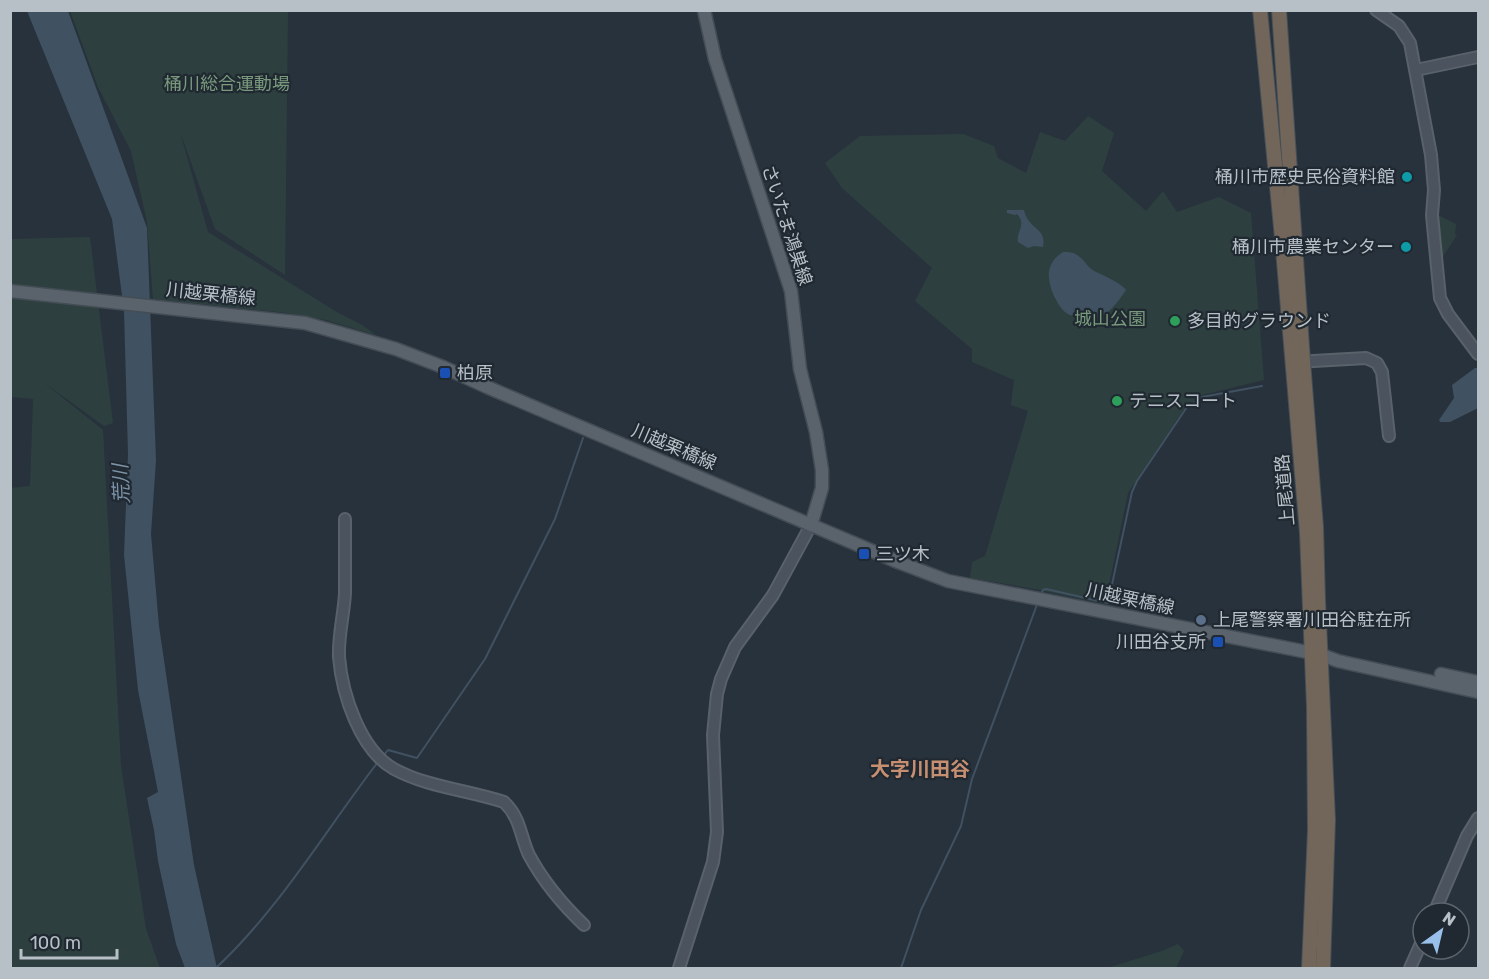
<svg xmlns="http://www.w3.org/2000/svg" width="1489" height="979" viewBox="0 0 1489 979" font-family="Rubik,'Noto Sans JP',sans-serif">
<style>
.green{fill:#2d403f}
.water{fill:#405162}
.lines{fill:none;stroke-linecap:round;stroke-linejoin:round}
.stream{stroke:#405162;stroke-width:2}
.secondary-casing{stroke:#59626a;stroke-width:14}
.primary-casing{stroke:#444d55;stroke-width:15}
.highway-casing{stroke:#464f57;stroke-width:16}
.secondary{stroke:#4a535e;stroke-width:10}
.primary{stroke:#5a636c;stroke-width:12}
.highway{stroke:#716659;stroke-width:14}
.culture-dot{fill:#0f9aa8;stroke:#202931;stroke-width:2}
.leisure-dot{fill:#2e9e5b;stroke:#202931;stroke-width:2}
.transit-dot{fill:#1a4fb4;stroke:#202931;stroke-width:2}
.service-dot{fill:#5c6f8a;stroke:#202931;stroke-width:2}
.labels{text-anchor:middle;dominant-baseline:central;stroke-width:4.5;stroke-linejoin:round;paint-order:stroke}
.park-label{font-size:18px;fill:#799a7d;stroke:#202931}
.poi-label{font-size:18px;fill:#b7bfc7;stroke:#202931;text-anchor:start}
.street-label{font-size:18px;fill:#b7bfc7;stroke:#202931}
.water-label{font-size:20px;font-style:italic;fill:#7c92a6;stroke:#202931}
.neighbourhood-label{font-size:20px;font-weight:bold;fill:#c78f72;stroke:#202931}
</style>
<rect width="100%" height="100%" fill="#28323c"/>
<!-- green -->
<g class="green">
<polygon points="70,11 288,11 285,275 215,229 180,132 208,232 335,311 362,325 376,335 326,320 287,313 153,299 147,222 131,151 98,87"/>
<polygon points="1088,116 1114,133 1102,171 1146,211 1163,191 1177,212 1219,197 1251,213 1264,380 1202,395 1186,406 1128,493 1105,604 1035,589 970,578 972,562 985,556 1028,411 1011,405 1014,380 972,362 972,349 915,301 932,268 842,188 825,163 860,136 963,134 994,146 998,158 1026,173 1040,132 1065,141"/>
<polygon points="1436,214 1456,224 1455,234 1457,235 1442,258 1440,258"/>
<polygon points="90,237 113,423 104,426 43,382 103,430 121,766 146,929 160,968 11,968 10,488 30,486 33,399 11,397 10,239"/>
<polygon points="1178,944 1184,951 1176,968 1107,968 1162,951"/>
</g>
<!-- water -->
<g class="water">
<polygon points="27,11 68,11 147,228 156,460 151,534 159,626 194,865 217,968 185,968 176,944 158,861 154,830 147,798 158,792 138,690 124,555 128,454 124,311 112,219"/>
<path d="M 1007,210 L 1024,210 C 1028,230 1047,227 1043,247 L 1034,246 L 1028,248 L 1018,242 C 1016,232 1027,224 1017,214 L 1015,215 L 1007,213 Z"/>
<path d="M 1063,252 C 1068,252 1073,252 1077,255 C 1084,259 1087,267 1094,271 C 1103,275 1121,283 1126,290 C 1119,300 1112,311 1100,317 C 1096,319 1091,319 1087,318 C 1079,317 1071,317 1065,312 C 1060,308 1057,301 1054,296 C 1046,278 1046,263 1063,252 Z"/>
<polygon points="1475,368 1478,368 1478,408 1450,422 1440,422 1439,420 1454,398 1452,385"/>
</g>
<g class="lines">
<!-- stream -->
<g class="stream">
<polyline points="1041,594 1043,590 1046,589 1108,603 1132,492 1137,481 1187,407 1202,397 1262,386"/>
<polyline points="384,755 388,750 417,758 485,659 555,519 583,438"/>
<path d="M 216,968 C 280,908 325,831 378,762"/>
<polyline points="901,968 921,910 961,826 972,779 1038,602"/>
</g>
<defs>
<g id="secondary">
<polyline points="1376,10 1399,26 1410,43 1431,155 1434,190 1432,215 1440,298 1448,314 1478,354"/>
<polyline points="1416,70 1478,57"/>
<polyline points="1296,362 1366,358 1377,363 1382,372 1389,436"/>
<path d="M 345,519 C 345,543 345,568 345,593 C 344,614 338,636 339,657 C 342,694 360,750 394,769 C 427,787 467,790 504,802 C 521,818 520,836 529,855 C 543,881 563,905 584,925"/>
<polyline points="1434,913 1467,836 1478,818"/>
<polyline points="679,968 713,862 717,832 713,735 717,694 721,679 735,647 773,595 811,525"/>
<polyline points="1410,968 1423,939"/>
</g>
<g id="primary">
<polyline points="704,10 715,59 791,291 800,369 816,432 822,470 822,488 811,525"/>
<polyline points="10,291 305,323 396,349 443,367 487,387 898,562 948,581 1322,655 1338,661 1478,692"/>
<polyline points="1441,674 1478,682"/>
</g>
<g id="highway">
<polyline points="1260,10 1282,238 1307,533 1314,708 1315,830 1309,968"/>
<polyline points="1279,10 1303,361 1316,527 1318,600 1328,820 1323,968"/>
</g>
</defs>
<!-- secondary casing -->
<use href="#secondary" class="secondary-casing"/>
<!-- primary casing -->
<use href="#primary" class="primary-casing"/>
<!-- highway casing -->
<use href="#highway" class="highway-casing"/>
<!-- secondary -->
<use href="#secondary" class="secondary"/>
<!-- primary -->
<use href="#primary" class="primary"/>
<!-- highway -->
<use href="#highway" class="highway"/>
</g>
<!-- markers -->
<g class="culture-dot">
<circle cx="1407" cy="177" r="6"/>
<circle cx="1406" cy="247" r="6"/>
</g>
<g class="leisure-dot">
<circle cx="1175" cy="321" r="6"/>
<circle cx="1117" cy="401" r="6"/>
</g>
<g class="transit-dot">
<rect x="439" y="367" width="12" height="12" rx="3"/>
<rect x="858" y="548" width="12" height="12" rx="3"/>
<rect x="1212" y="636" width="12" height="12" rx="3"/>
</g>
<circle class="service-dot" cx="1201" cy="620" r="6"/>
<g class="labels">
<!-- park labels -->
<g class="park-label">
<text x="227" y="84">桶川総合運動場</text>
<text x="1110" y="319">城山公園</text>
</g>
<!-- poi labels -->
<g class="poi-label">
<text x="1395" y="177" text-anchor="end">桶川市歴史民俗資料館</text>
<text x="1394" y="247" text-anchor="end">桶川市農業センター</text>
<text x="1187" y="321">多目的グラウンド</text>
<text x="457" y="373">柏原</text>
<text x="1129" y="401">テニスコート</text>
<text x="876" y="554">三ツ木</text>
<text x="1213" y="620">上尾警察署川田谷駐在所</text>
<text x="1206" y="642" text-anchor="end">川田谷支所</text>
</g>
<!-- street labels -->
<g class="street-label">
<text transform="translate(787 225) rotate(72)">さいたま鴻巣線</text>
<text transform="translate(211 294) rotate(6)">川越栗橋線</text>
<text transform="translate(674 447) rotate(23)">川越栗橋線</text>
<text transform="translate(1285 490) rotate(-95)">上尾道路</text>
<text transform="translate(1130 599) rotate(12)">川越栗橋線</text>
</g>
<!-- water labels -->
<g class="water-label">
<text transform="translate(121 484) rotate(-93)">荒川</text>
</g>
<!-- neighbourhood labels -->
<g class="neighbourhood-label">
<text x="920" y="769">大字川田谷</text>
</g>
</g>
<!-- border -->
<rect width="1489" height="979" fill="none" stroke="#b7bfc7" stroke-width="24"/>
<!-- north arrow -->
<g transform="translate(1441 931) rotate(34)"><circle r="28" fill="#202931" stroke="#5c656d" stroke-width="1.5"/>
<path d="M0-4.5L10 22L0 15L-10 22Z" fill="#99c0eb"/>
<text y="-9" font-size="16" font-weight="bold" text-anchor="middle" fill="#b7bfc7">N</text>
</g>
<!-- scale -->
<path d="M21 949v9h96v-9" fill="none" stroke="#b7bfc7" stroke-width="3"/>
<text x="30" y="949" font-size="18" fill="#b7bfc7" stroke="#202931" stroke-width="4.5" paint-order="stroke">100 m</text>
</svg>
